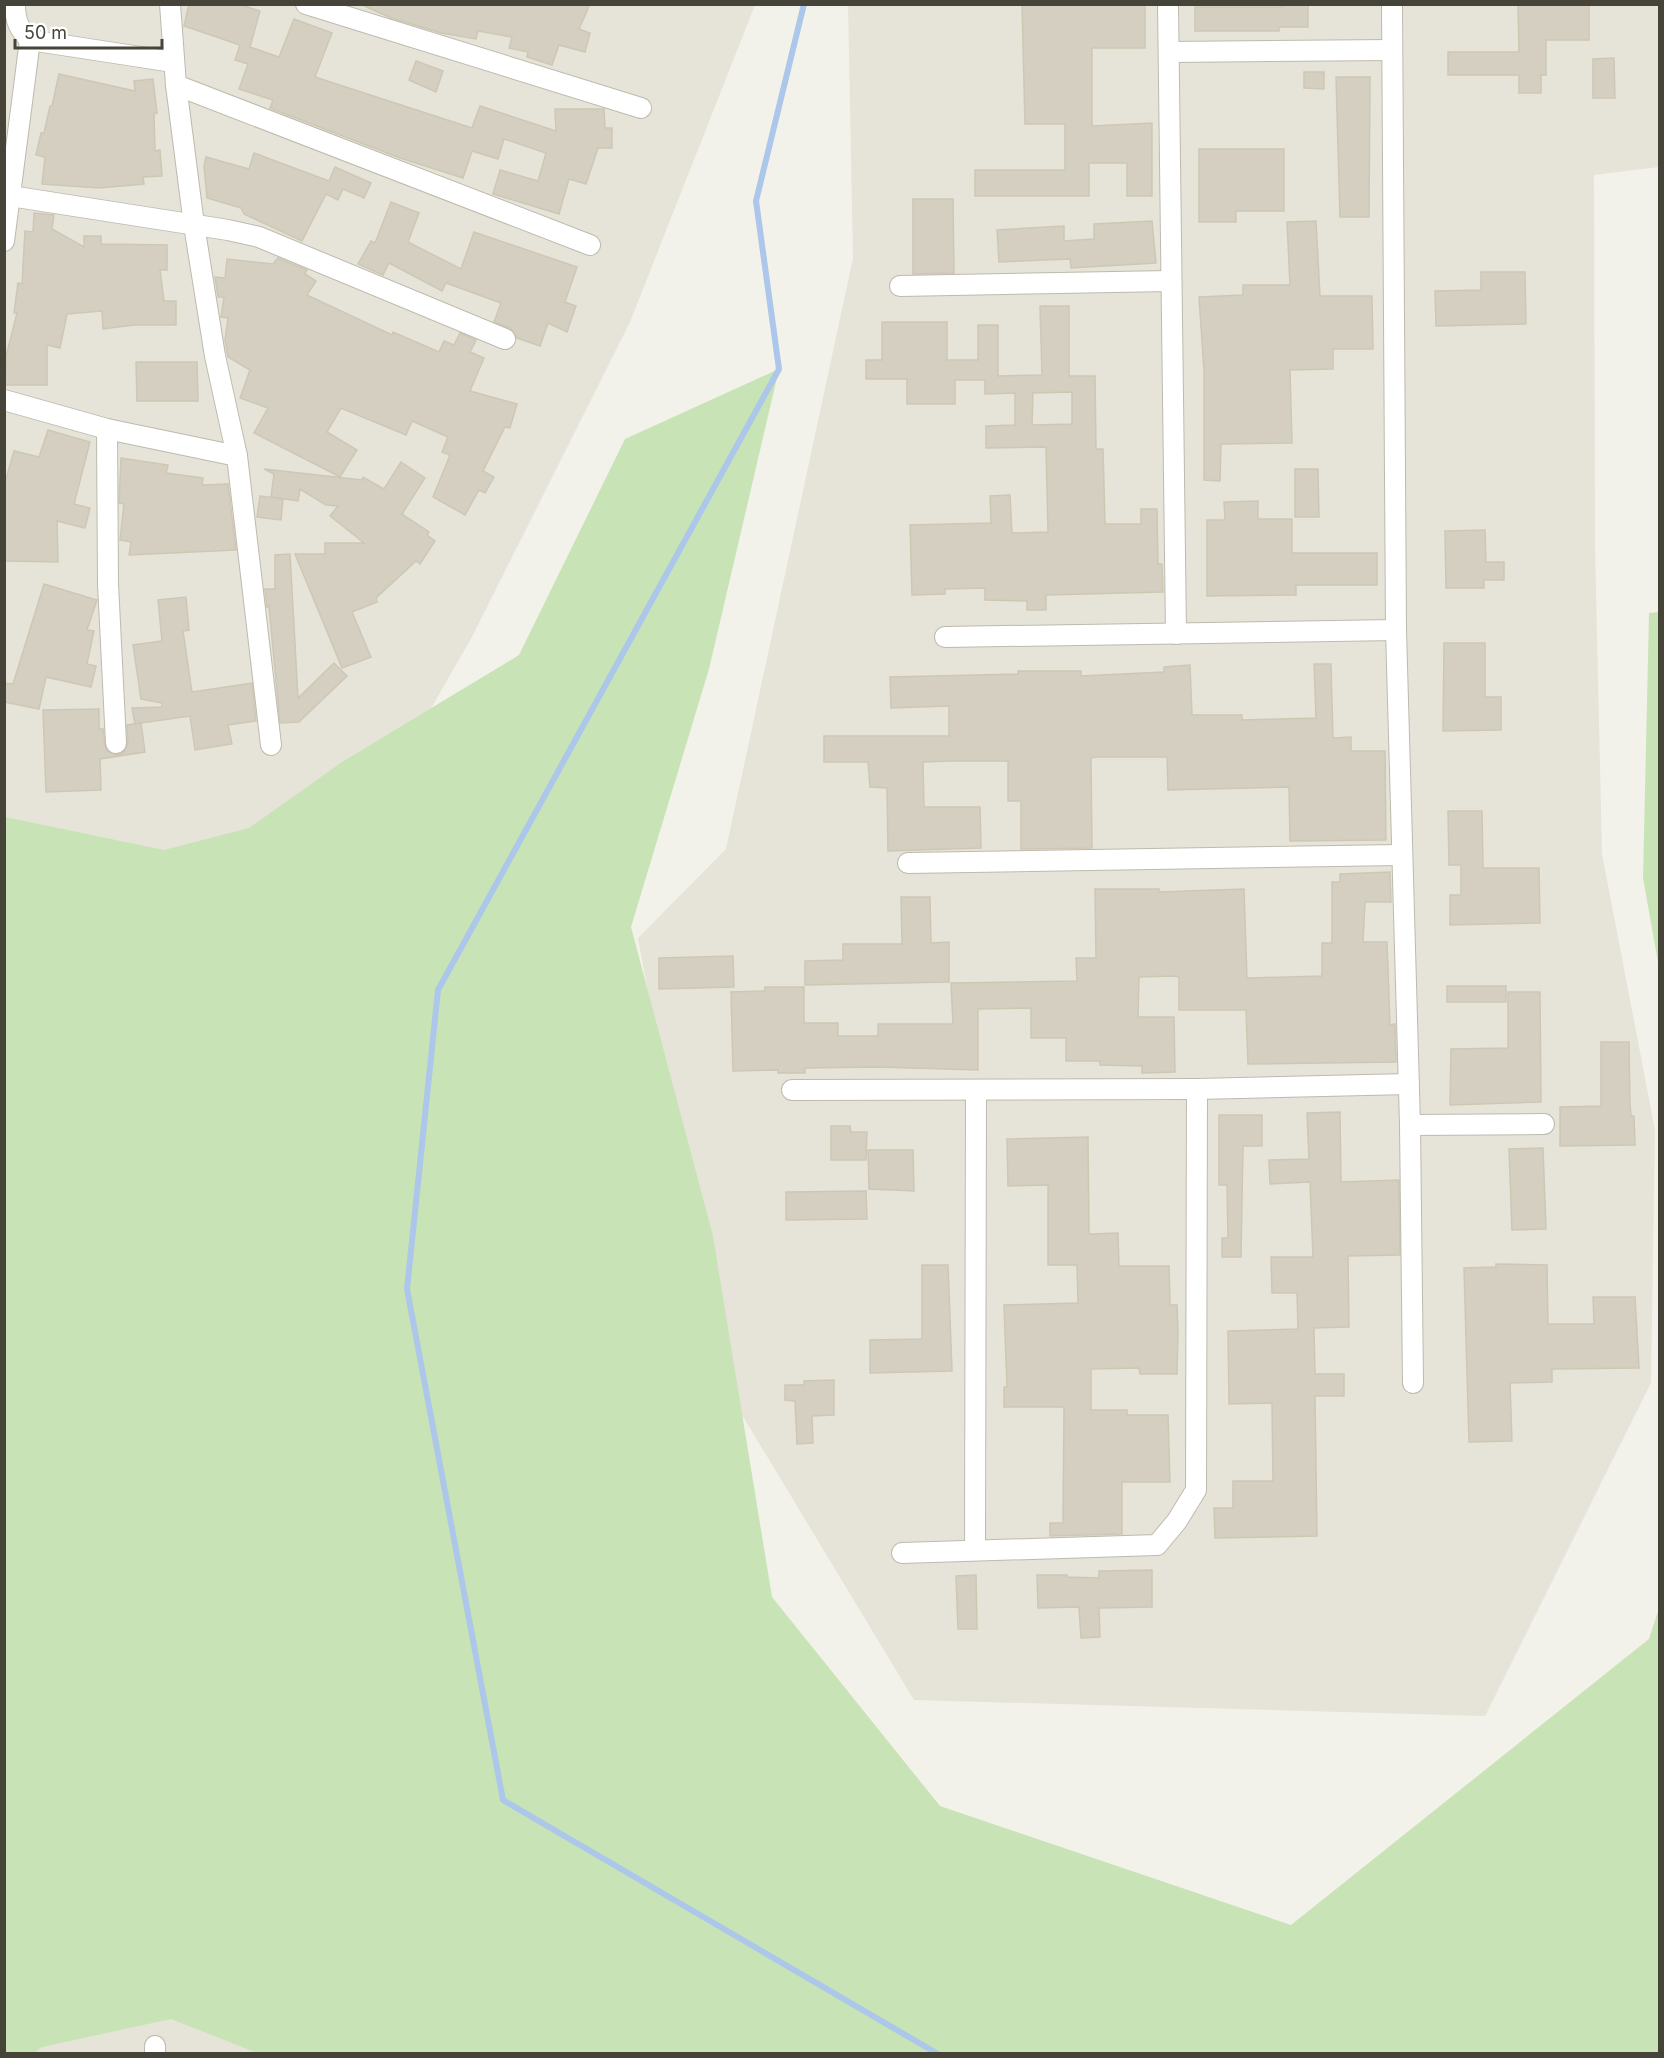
<svg xmlns="http://www.w3.org/2000/svg" width="1664" height="2058" viewBox="0 0 1664 2058" font-family="Inter,sans-serif">
<style>
.residential{fill:#e6e4d8}
.green{fill:#c8e3b6}
.lines{fill:none;stroke-linecap:round;stroke-linejoin:round}
.stream{stroke:#acc7ea;stroke-width:6}
.building{fill:#d4cfc0;stroke:#cec7b4;stroke-width:1.5;fill-rule:evenodd}
.minor-casing{stroke:#bebaad;stroke-width:22}
.minor{stroke:#fff;stroke-width:20}
</style>
<rect width="100%" height="100%" fill="#f3f2ea"/>
<!-- residential -->
<g class="residential">
<polygon points="4,5 755,5 630,322 473,635 365,824 222,873 5,834"/>
<polygon points="848,5 1659,5 1659,167 1594,175 1595,546 1602,854 1655,1130 1651,1383 1485,1716 914,1700 733,1400 660,1057 638,938 726,849 853,258"/>
<polygon points="196,1975 275,2054 10,2054"/>
</g>
<!-- green -->
<g class="green">
<polygon points="779,369 709,669 631,927 713,1236 772,1597 940,1806 1291,1925 1649,1639 1659,1608 1659,2053 260,2054 171,2019 42,2047 34,2053 5,2053 5,817 164,850 249,828 342,762 519,655 625,439"/>
<polygon points="1659,612 1660,612 1659,968 1643,878 1649,613"/>
</g>
<g class="lines">
<!-- stream -->
<polyline class="stream" points="804,4 756,201 779,369 438,990 407,1289 503,1800 938,2054"/>
</g>
<!-- building -->
<g class="building">
<polygon points="189,4 238,4 260,11 250,47 279,57 294,19 332,33 315,77 472,128 480,106 556,131 555,109 604,109 605,128 612,128 612,148 598,148 586,184 569,179 559,214 493,194 500,170 538,181 546,153 504,139 498,159 472,151 463,178 400,158 270,108 273,100 239,89 248,64 235,60 240,45 184,26"/>
<polygon points="360,4 590,4 579,29 590,33 585,52 559,45 552,65 527,57 528,52 509,48 512,37 478,31 476,39 441,33 391,18"/>
<polygon points="1022,4 1145,4 1145,48 1092,48 1092,126 1152,123 1152,196 1127,196 1127,163 1089,163 1089,196 975,196 975,170 1065,170 1065,124 1025,124"/>
<polygon points="1283,4 1308,4 1308,27 1279,27 1279,31 1195,31 1195,7 1283,7"/>
<polygon points="1518,4 1589,4 1589,40 1546,40 1546,75 1541,75 1541,93 1519,93 1519,75 1448,75 1448,52 1519,52"/>
<polygon points="1614,58 1615,98 1593,98 1593,59"/>
<polygon points="416,61 443,71 436,92 409,80"/>
<polygon points="1304,72 1324,72 1324,89 1304,88"/>
<polygon points="59,74 135,91 134,81 153,79 157,113 154,114 155,151 160,150 162,176 143,177 144,184 99,188 42,184 45,157 36,155 41,133 44,133 50,106 52,106"/>
<polygon points="1336,77 1370,77 1369,217 1340,217"/>
<polygon points="1199,149 1284,149 1284,211 1236,211 1236,222 1199,222"/>
<polygon points="254,153 329,181 335,167 371,183 364,198 343,189 338,200 326,194 302,241 244,214 241,208 207,198 204,166 206,157 249,169"/>
<polygon points="913,199 953,199 954,273 913,274"/>
<polygon points="391,202 419,213 408,242 461,269 474,232 577,267 565,302 576,306 567,332 548,323 540,346 517,338 510,328 494,322 501,303 446,283 442,291 389,263 383,275 358,264 371,241 375,243"/>
<polygon points="34,213 54,215 52,229 84,247 84,236 101,236 101,244 167,245 167,270 160,270 164,301 176,301 176,325 134,325 103,329 102,311 67,314 60,348 47,345 47,385 5,385 6,356 17,313 14,313 18,283 22,284 25,231 33,232"/>
<polygon points="1152,221 1156,263 1071,268 1070,259 999,262 997,230 1064,226 1064,241 1094,239 1094,224"/>
<polygon points="1316,221 1320,296 1372,296 1373,349 1333,349 1333,369 1290,370 1292,443 1221,444 1220,481 1204,480 1204,371 1199,297 1243,295 1243,285 1290,285 1287,222"/>
<polygon points="278,258 307,270 305,274 316,281 307,295 392,335 393,332 439,352 444,341 454,345 460,333 476,340 470,352 484,358 470,391 517,404 510,428 505,427 483,471 494,477 485,493 479,490 465,515 433,497 450,455 442,452 448,437 412,421 406,435 341,408 327,432 357,450 340,477 254,433 268,408 240,398 250,370 228,357 225,340 228,318 221,317 224,297 218,297 215,277 225,278 227,259 273,264"/>
<polygon points="1481,272 1525,272 1526,324 1436,326 1435,291 1481,290"/>
<path d="M 1040,306 L 1069,306 L 1069,376 L 1095,376 L 1096,449 L 1103,449 L 1105,524 L 1141,524 L 1141,509 L 1157,509 L 1158,564 L 1162,564 L 1163,592 L 1046,595 L 1046,610 L 1027,610 L 1027,601 L 985,600 L 985,588 L 945,589 L 945,594 L 912,595 L 910,525 L 991,523 L 990,496 L 1010,495 L 1012,533 L 1048,532 L 1046,447 L 986,448 L 986,426 L 1015,425 L 1015,393 L 985,394 L 985,380 L 955,380 L 955,404 L 907,404 L 907,379 L 866,379 L 866,360 L 882,360 L 882,322 L 947,322 L 947,360 L 978,360 L 978,325 L 998,325 L 998,376 L 1042,375 ZM 1072,392 L 1072,424 L 1032,425 L 1033,393 Z"/>
<polygon points="136,362 197,362 198,401 137,401"/>
<polygon points="48,430 90,442 74,504 90,508 85,528 57,521 58,562 4,561 4,486 14,451 39,457"/>
<polygon points="121,458 168,465 166,473 203,478 202,485 228,484 236,550 129,555 131,542 120,540 124,504 119,503"/>
<polygon points="401,462 425,478 402,514 429,532 427,535 435,541 420,564 416,561 376,598 377,602 352,612 371,657 342,668 295,554 325,554 325,543 364,543 330,516 338,506 326,505 300,489 298,501 271,497 274,474 264,469 362,480 363,477 384,489"/>
<polygon points="1295,469 1318,469 1319,517 1295,517"/>
<polygon points="260,496 283,499 281,520 257,517"/>
<polygon points="1258,501 1258,519 1292,519 1292,553 1377,553 1377,585 1296,585 1296,595 1207,596 1207,520 1225,520 1224,502"/>
<polygon points="1485,530 1486,562 1504,562 1504,580 1484,580 1484,588 1446,588 1445,531"/>
<polygon points="290,554 298,698 334,663 347,676 299,722 280,723 269,606 267,607 265,589 275,589 275,555"/>
<polygon points="44,584 97,600 87,630 94,631 87,664 96,666 91,687 46,677 39,709 4,702 4,683 13,684"/>
<polygon points="186,597 189,630 183,631 192,692 252,683 256,721 228,725 232,744 195,750 190,716 135,724 132,708 162,707 162,703 141,699 133,645 162,641 158,600"/>
<polygon points="1444,643 1485,643 1485,697 1501,697 1501,730 1443,731"/>
<polygon points="1314,664 1331,664 1333,738 1351,737 1351,751 1385,751 1386,840 1290,841 1289,787 1168,790 1167,757 1096,757 1091,758 1092,848 1021,849 1021,801 1008,801 1008,761 949,761 923,762 924,807 980,807 981,848 888,851 887,788 870,787 868,762 824,762 824,736 949,736 949,706 891,708 890,677 1018,674 1018,671 1081,671 1081,676 1164,672 1164,667 1190,665 1192,715 1242,715 1242,720 1316,718"/>
<polygon points="99,709 99,729 103,729 106,750 116,755 123,753 128,743 127,725 141,723 145,752 100,759 101,790 46,792 43,710"/>
<polygon points="1448,811 1482,811 1483,868 1539,868 1540,923 1450,925 1450,895 1461,895 1461,865 1449,865"/>
<polygon points="1390,872 1391,902 1365,902 1363,942 1387,942 1390,1025 1395,1024 1396,1062 1248,1064 1246,1010 1179,1010 1179,977 1174,976 1139,977 1138,1017 1174,1017 1175,1072 1142,1073 1142,1066 1100,1065 1100,1061 1066,1061 1066,1038 1031,1038 1031,1008 978,1009 978,1070 878,1067 805,1068 805,1073 778,1073 778,1070 733,1071 731,992 765,991 765,987 804,987 804,1023 838,1023 838,1036 878,1036 878,1024 953,1024 951,983 1077,981 1076,958 1096,958 1095,889 1159,889 1159,892 1244,889 1247,978 1322,976 1322,943 1332,943 1332,882 1340,882 1340,874"/>
<polygon points="901,897 930,897 931,943 949,942 949,982 805,985 805,961 843,960 843,944 902,944"/>
<polygon points="733,956 734,987 659,989 659,958"/>
<rect x="1447" y="986" width="59" height="16"/>
<polygon points="1508,992 1540,992 1541,1102 1450,1105 1451,1049 1508,1048"/>
<polygon points="1601,1042 1629,1042 1630,1104 1631,1116 1634,1116 1635,1145 1560,1146 1560,1107 1601,1106"/>
<polygon points="1340,1112 1341,1182 1399,1180 1400,1255 1348,1256 1349,1327 1314,1328 1315,1374 1344,1374 1344,1396 1315,1396 1317,1536 1215,1538 1214,1508 1233,1508 1233,1481 1273,1481 1272,1403 1229,1404 1228,1331 1298,1329 1297,1293 1272,1293 1271,1257 1313,1257 1310,1182 1270,1184 1269,1160 1309,1159 1307,1113"/>
<polygon points="1219,1115 1262,1115 1262,1146 1243,1146 1241,1257 1222,1257 1222,1238 1228,1238 1227,1185 1219,1185"/>
<polygon points="831,1126 850,1126 851,1132 867,1132 866,1160 831,1160"/>
<polygon points="1088,1137 1089,1234 1118,1233 1119,1266 1169,1266 1170,1305 1177,1305 1178,1332 1177,1374 1140,1374 1139,1368 1091,1369 1091,1410 1127,1410 1127,1415 1168,1415 1170,1482 1122,1482 1122,1534 1050,1536 1050,1523 1063,1523 1064,1407 1004,1407 1004,1387 1007,1387 1004,1305 1078,1303 1077,1265 1048,1265 1048,1185 1008,1186 1007,1139"/>
<polygon points="1543,1148 1546,1229 1512,1230 1509,1149"/>
<polygon points="868,1150 913,1150 914,1191 869,1189"/>
<polygon points="866,1191 867,1219 786,1220 786,1192"/>
<polygon points="1496,1264 1547,1265 1548,1324 1594,1324 1593,1297 1635,1297 1639,1368 1552,1369 1552,1382 1510,1383 1512,1441 1469,1442 1464,1268 1496,1267"/>
<polygon points="922,1265 948,1265 952,1371 870,1373 870,1340 922,1339"/>
<polygon points="834,1380 834,1415 812,1416 813,1443 797,1444 795,1401 785,1400 785,1385 804,1385 804,1381"/>
<polygon points="1152,1570 1152,1607 1099,1608 1100,1637 1081,1638 1079,1607 1038,1608 1037,1575 1067,1575 1067,1577 1099,1578 1099,1571"/>
<polygon points="976,1575 977,1629 958,1629 956,1576"/>
</g>
<g class="lines">
<defs>
<g id="minor">
<path d="M 15,4 C 15,21 19,29 30,40 L 173,62"/>
<polyline points="170,4 176,85 194,225 215,356 237,456 271,745"/>
<polyline points="306,4 641,108"/>
<polyline points="1168,4 1176,634"/>
<polyline points="1392,4 1396,630 1410,1125 1413,1383"/>
<polyline points="1170,52 1391,50"/>
<polyline points="176,85 590,245"/>
<polyline points="4,195 228,230 259,237 505,339"/>
<polyline points="4,241 30,40"/>
<polyline points="900,286 1170,281"/>
<polyline points="4,400 107,429 237,456"/>
<polyline points="107,429 108,584 116,743"/>
<polyline points="945,637 1396,630"/>
<polyline points="908,863 1400,855"/>
<polyline points="792,1090 1197,1089 1409,1084"/>
<polyline points="1410,1125 1544,1124"/>
<polyline points="975,1550 976,1090"/>
<polyline points="902,1553 1157,1545 1177,1521 1196,1490 1197,1089"/>
<polyline points="155,2046 155,2054"/>
</g>
</defs>
<!-- minor casing -->
<use href="#minor" class="minor-casing"/>
<!-- minor -->
<use href="#minor" class="minor"/>
</g>
<!-- border -->
<rect width="1664" height="2058" fill="none" stroke="#464338" stroke-width="12"/>
<!-- scale -->
<path d="M15 39v9h147v-9" fill="none" stroke="#464338" stroke-width="3"/>
<text x="24" y="39" font-size="18" fill="#464338" stroke="#ffffff" stroke-width="4.5" paint-order="stroke">50 m</text>
</svg>
